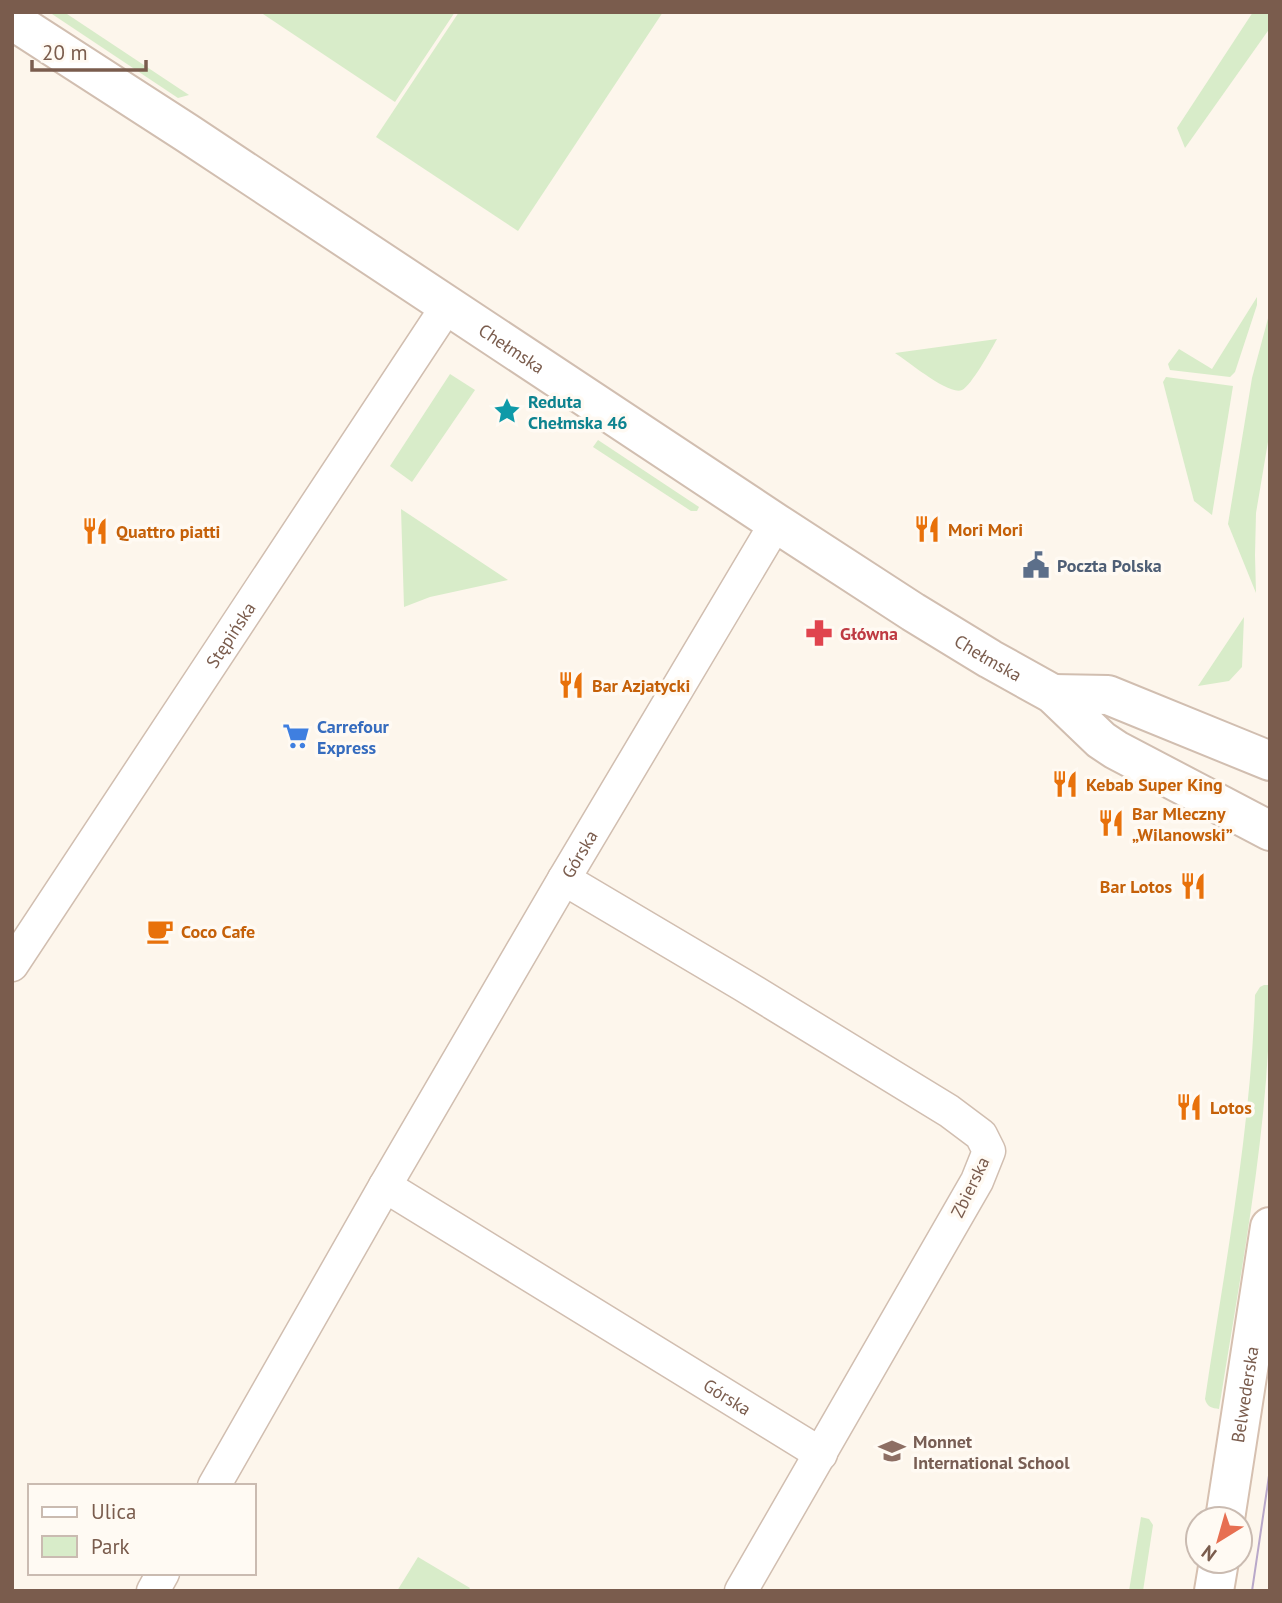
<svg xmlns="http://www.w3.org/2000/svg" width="1282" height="1603" viewBox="0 0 1282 1603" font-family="'PT Sans',sans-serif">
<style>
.green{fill:#d8ecc9}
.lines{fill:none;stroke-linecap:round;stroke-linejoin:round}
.minor-casing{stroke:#d1beb0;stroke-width:35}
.tertiary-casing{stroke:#d1beb0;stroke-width:42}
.secondary-casing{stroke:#d6c0b0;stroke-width:42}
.minor{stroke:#fff;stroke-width:32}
.tertiary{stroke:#fff;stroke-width:38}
.secondary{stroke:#fff;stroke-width:38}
.tram{stroke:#b9a8c9;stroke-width:2}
.labels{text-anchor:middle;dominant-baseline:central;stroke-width:7;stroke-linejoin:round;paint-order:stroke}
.street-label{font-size:18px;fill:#7a5c4d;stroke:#fffaf3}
.culture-label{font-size:18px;font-weight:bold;fill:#0d838f;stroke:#fffaf3;text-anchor:start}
.food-label{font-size:18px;font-weight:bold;fill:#c56008;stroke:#fffaf3;text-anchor:start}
.service-label{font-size:18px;font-weight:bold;fill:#4e5e75;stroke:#fffaf3;text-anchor:start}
.health-label{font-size:18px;font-weight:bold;fill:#be3a42;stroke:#fffaf3;text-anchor:start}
.shop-label{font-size:18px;font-weight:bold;fill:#366cbe;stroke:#fffaf3;text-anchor:start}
.education-label{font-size:18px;font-weight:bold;fill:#785e54;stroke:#fffaf3;text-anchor:start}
</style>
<rect width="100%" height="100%" fill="#fdf6ec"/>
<!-- green -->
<g class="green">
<polygon points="49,12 64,12 189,95 178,98"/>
<polygon points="260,12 455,12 395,102"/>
<polygon points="459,12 663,12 518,231 376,137"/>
<polygon points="1253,12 1270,12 1270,28 1185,148 1177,128"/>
<polygon points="1257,297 1257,305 1235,372 1230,377 1170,370 1168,364 1179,349 1212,369"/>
<polygon points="1270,311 1270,430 1256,513 1255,555 1256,593 1228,524 1252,378"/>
<path d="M 997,339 C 991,350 971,386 962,390 C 949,396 908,361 895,353 Z"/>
<polygon points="450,374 475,390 412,482 390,466"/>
<polygon points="1166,377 1233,386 1212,515 1194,501 1163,382"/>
<polygon points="598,440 699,507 697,511 691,511 593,447"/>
<polygon points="401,509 508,580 430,597 404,607"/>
<polygon points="1244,617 1242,667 1229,681 1198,686"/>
<path d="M 1264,985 L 1270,985 C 1270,1126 1241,1269 1219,1409 C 1212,1408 1207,1407 1205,1399 C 1225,1265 1251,1130 1255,995 L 1260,987 Z"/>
<polygon points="1141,1517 1149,1519 1153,1525 1143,1591 1129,1591"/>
<polygon points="418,1557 470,1588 468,1591 397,1591"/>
</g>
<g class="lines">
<defs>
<g id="minor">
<polyline points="564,879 743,985 949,1111 981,1135 989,1151 977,1181 741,1591"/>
<path id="s1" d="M 12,965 L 448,305"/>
<path id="s2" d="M 385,1186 L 821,1454"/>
<path id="s3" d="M 214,1486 L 385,1186 L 564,879 L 776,523"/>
<polyline points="153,1591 163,1573"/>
</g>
<g id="tertiary">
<path id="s4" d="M 12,20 L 187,133 L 776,523 L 913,612 L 990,659 L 1053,694 L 1101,740 L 1116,750 L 1270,831"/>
<polyline points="1053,694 1108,695 1270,761"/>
</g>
<g id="secondary">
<path id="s5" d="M 1225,1519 L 1270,1227"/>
<polyline points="1214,1591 1219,1561"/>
</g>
</defs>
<!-- minor casing -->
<use href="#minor" class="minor-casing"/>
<!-- tertiary casing -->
<use href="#tertiary" class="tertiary-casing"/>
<!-- secondary casing -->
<use href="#secondary" class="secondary-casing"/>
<!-- minor -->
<use href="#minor" class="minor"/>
<!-- tertiary -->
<use href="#tertiary" class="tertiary"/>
<!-- secondary -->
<use href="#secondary" class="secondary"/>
<!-- tram -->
<polyline class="tram" points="1252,1591 1270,1469"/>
</g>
<!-- icons -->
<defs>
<symbol id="sight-bare" viewBox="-9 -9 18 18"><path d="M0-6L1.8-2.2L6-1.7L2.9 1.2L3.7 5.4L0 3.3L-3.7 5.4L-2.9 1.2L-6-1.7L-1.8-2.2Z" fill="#0f9aa8" stroke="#fffaf3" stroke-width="2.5" paint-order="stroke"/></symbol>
<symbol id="restaurant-bare" viewBox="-9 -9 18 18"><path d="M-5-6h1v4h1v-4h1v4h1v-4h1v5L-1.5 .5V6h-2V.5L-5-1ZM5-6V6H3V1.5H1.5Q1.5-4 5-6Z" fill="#e8710a" stroke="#fffaf3" stroke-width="2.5" paint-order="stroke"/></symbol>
<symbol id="civic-bare" viewBox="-9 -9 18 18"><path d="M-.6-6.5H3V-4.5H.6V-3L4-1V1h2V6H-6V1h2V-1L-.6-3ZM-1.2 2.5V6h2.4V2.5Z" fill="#5c6f8a" stroke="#fffaf3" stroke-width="2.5" paint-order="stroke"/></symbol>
<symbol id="pharmacy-bare" viewBox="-9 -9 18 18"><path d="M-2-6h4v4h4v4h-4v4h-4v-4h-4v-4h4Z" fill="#e0444e" stroke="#fffaf3" stroke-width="2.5" paint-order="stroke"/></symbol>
<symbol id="supermarket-bare" viewBox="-9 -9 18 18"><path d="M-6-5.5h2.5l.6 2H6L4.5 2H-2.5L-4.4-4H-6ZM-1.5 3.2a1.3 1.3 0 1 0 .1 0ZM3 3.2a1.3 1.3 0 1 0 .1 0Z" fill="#3f7fe0" stroke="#fffaf3" stroke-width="2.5" paint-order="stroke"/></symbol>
<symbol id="cafe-bare" viewBox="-9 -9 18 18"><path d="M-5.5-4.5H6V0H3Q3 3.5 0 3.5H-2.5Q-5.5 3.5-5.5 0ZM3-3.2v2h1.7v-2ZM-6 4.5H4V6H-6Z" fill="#e8710a" stroke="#fffaf3" stroke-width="2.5" paint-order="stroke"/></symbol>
<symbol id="school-bare" viewBox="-9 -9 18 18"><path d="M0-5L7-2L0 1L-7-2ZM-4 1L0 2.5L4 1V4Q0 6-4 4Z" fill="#8d6e63" stroke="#fffaf3" stroke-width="2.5" paint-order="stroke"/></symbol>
</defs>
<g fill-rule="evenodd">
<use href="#sight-bare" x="488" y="392" width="38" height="38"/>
<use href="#restaurant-bare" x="908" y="510" width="38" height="38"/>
<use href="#restaurant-bare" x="76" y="512" width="38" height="38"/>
<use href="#civic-bare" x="1017" y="546" width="38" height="38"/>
<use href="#pharmacy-bare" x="800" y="614" width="38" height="38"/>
<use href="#restaurant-bare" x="552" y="666" width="38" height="38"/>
<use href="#supermarket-bare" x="277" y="717" width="38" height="38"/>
<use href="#restaurant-bare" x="1046" y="765" width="38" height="38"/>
<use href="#restaurant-bare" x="1092" y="804" width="38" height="38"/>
<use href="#restaurant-bare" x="1174" y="867" width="38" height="38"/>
<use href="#cafe-bare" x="141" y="912" width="38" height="38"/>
<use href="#restaurant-bare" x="1170" y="1088" width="38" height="38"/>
<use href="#school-bare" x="873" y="1432" width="38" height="38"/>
</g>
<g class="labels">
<!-- street labels -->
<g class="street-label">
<text stroke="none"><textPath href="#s4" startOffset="598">Chełmska</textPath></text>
<text stroke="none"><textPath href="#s1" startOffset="396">Stępińska</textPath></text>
<text stroke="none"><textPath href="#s4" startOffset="1166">Chełmska</textPath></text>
<text stroke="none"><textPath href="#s3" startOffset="730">Górska</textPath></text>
<text transform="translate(970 1187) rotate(-64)">Zbierska</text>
<text stroke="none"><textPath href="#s5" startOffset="126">Belwederska</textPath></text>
<text stroke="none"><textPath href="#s2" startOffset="402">Górska</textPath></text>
</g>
<!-- culture labels -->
<g class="culture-label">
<text x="528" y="401">Reduta<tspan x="528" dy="21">Chełmska 46</tspan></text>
</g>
<!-- food labels -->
<g class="food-label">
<text x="948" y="529">Mori Mori</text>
<text x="116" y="531">Quattro piatti</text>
<text x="592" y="685">Bar Azjatycki</text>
<text x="1086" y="784">Kebab Super King</text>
<text x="1132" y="813">Bar Mleczny<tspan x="1132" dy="21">„Wilanowski”</tspan></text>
<text x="1172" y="886" text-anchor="end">Bar Lotos</text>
<text x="181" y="931">Coco Cafe</text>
<text x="1210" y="1107">Lotos</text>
</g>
<!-- service labels -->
<g class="service-label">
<text x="1057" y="565">Poczta Polska</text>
</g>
<!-- health labels -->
<g class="health-label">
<text x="840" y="633">Główna</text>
</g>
<!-- shop labels -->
<g class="shop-label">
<text x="317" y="726">Carrefour<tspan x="317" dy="21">Express</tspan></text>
</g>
<!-- education labels -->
<g class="education-label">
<text x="913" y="1441">Monnet<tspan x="913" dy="21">International School</tspan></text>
</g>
</g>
<!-- border -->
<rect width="1282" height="1603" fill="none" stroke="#7a5c4d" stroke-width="28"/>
<!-- legend -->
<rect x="28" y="1484" width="228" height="91" fill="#fffaf3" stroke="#cabbb1" stroke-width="2"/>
<rect x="42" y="1507" width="35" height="10" fill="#ffffff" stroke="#cabbb1" stroke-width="2"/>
<text x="91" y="1519" font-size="21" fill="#7a5c4d">Ulica</text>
<rect x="42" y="1536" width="35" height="21" fill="#d8ecc9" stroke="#cabbb1" stroke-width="2"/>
<text x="91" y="1554" font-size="21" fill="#7a5c4d">Park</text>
<!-- north arrow -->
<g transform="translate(1219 1540) rotate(217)"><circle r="33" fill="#fffaf3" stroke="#cabbb1" stroke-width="2"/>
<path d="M0-5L12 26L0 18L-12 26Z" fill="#e76f51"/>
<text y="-10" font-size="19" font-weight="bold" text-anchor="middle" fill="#7a5c4d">N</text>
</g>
<!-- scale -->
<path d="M32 60v10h114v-10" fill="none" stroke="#7a5c4d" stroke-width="3.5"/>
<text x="42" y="60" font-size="21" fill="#7a5c4d" stroke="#fffaf3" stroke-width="5" paint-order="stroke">20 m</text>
</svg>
